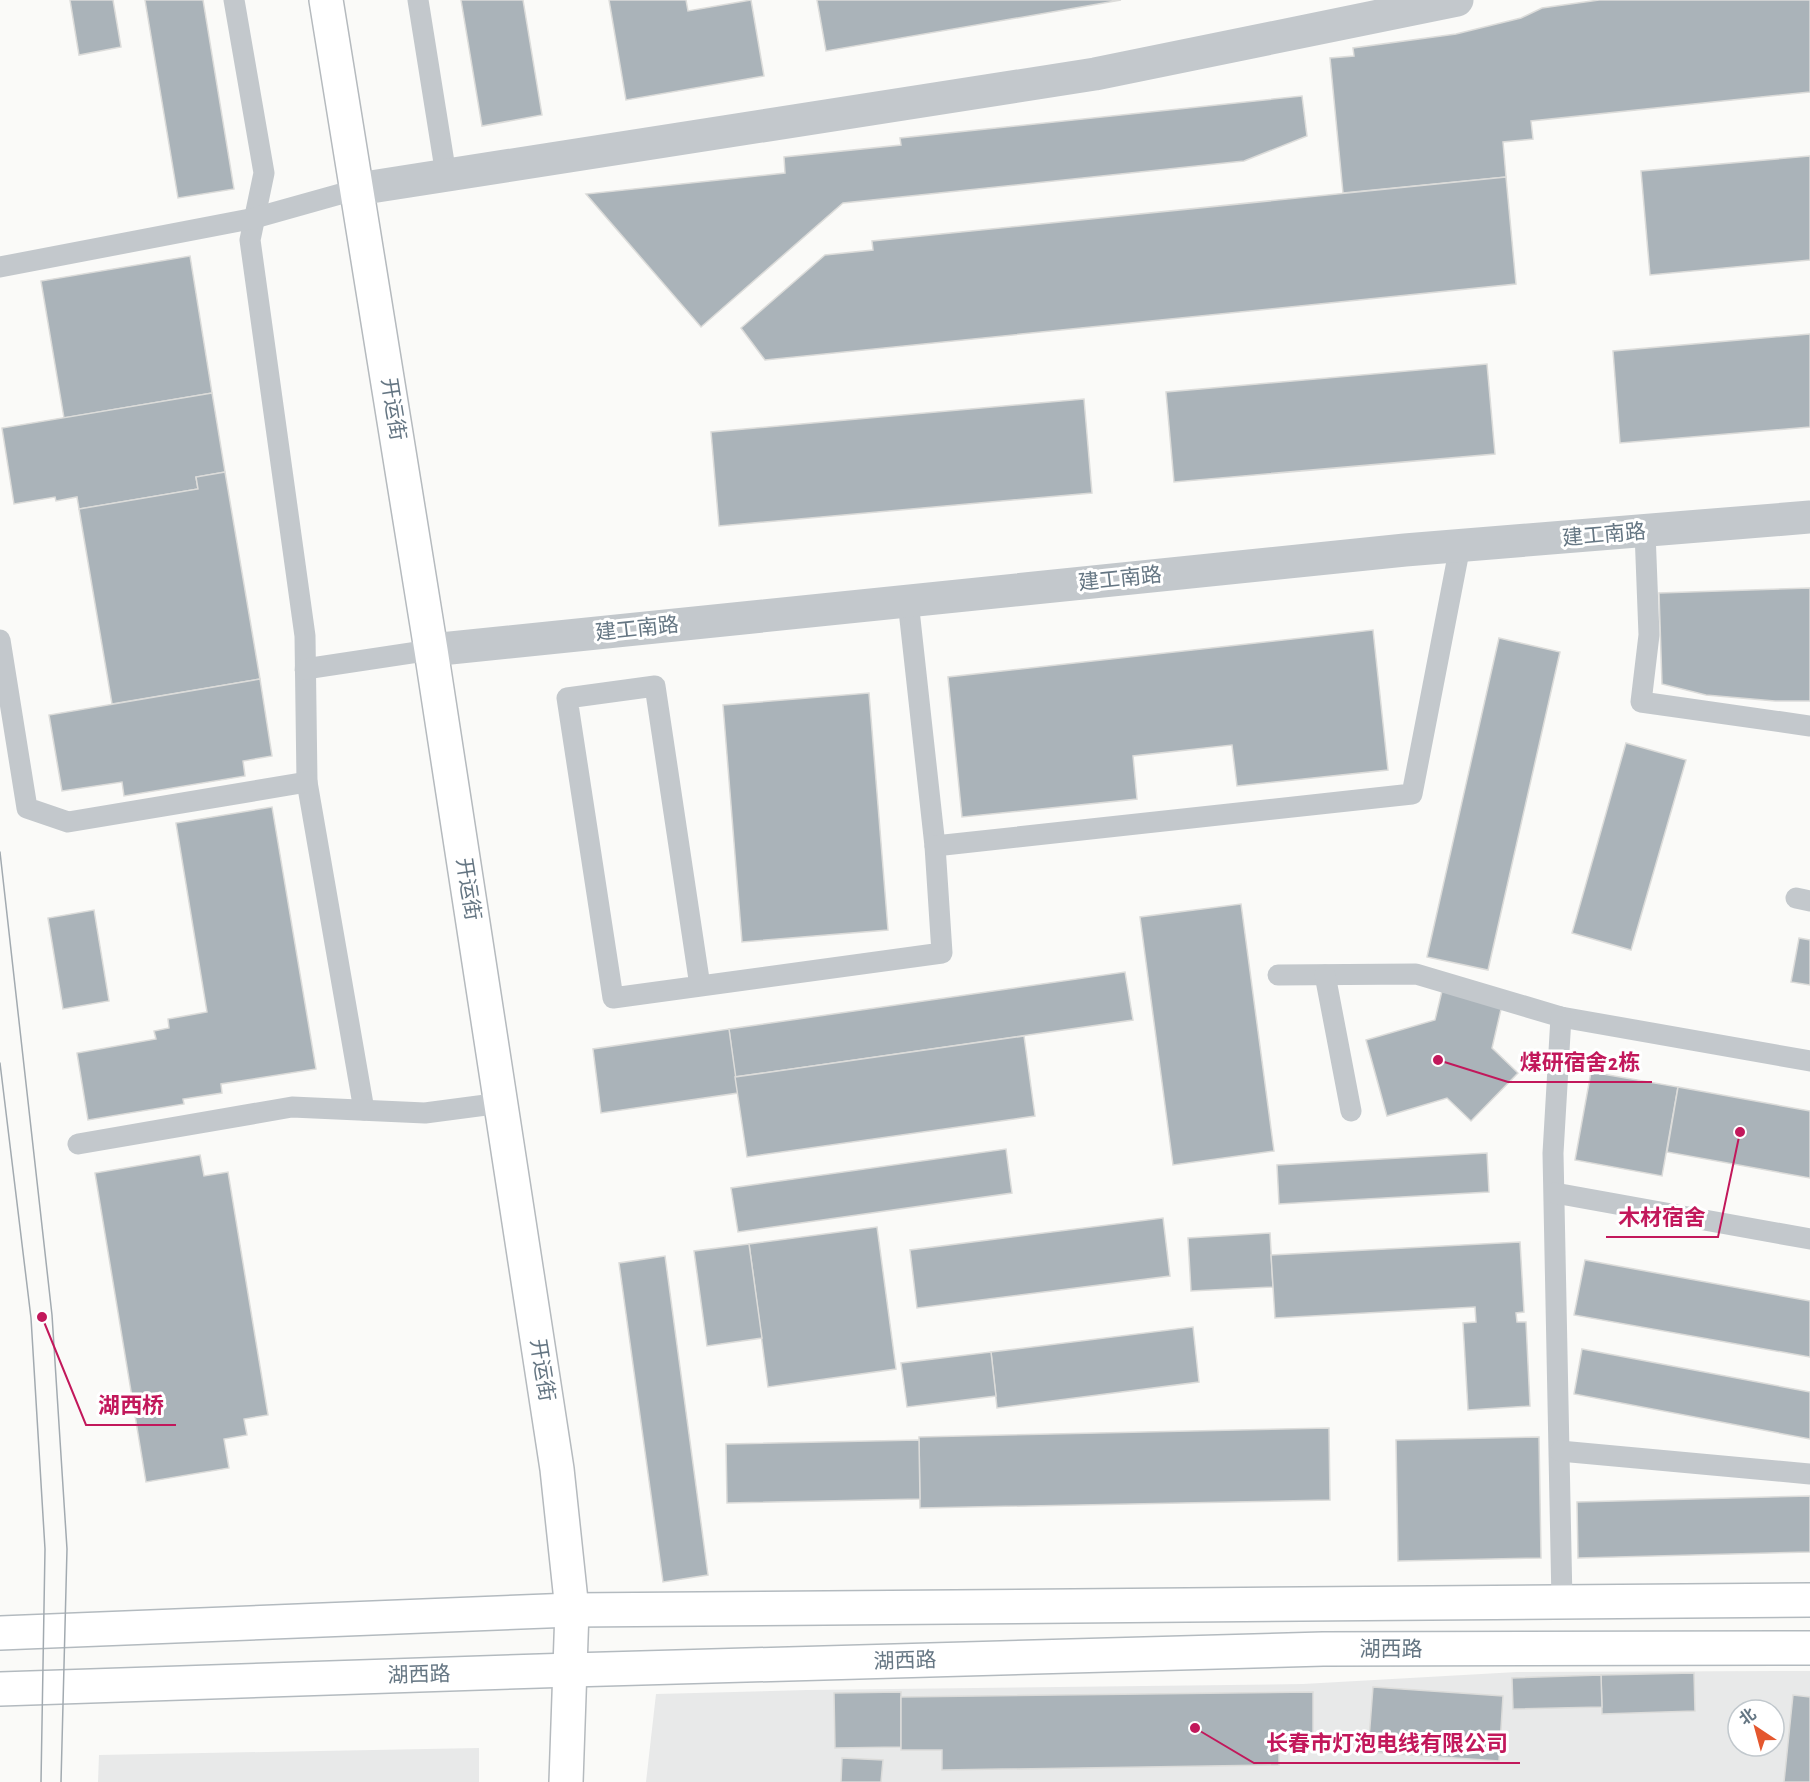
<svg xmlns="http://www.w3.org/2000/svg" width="1810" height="1782" viewBox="0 0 1810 1782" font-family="'Alegreya Sans','Noto Sans SC',sans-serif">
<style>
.built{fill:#e8e9e9;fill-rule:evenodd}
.building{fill:#aab3b9;stroke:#dcdcda;stroke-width:1.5}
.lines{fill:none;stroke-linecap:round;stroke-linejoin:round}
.secondary-casing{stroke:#b3babf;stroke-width:36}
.primary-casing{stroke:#b5babe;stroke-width:36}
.service{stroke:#c3c8cc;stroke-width:21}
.minor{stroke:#c3c8cc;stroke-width:33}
.tertiary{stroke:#c3c8cc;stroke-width:33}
.secondary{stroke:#fff;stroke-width:33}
.primary{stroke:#fff;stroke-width:33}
.tram{stroke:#a2aab0;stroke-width:1.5}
.labels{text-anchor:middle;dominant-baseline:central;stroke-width:6;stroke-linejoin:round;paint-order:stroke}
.street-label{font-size:21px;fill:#657683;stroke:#fff}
.leader{fill:none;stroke:#c2185b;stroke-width:2}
.callout-dot{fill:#c2185b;stroke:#fff;stroke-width:2}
.callout-label{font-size:22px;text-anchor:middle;font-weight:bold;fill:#c2185b;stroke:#fff;stroke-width:6;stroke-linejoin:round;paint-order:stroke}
</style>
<rect width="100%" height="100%" fill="#fafaf8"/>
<!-- built -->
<g class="built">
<path d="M 1810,1671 L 1810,1782 L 646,1782 L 656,1694 L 807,1690 L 1303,1684 L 1517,1672 ZM 1738,1710 L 1774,1710 L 1774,1746 L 1738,1746 Z"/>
<polygon points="479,1748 479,1782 98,1782 99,1755"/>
</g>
<!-- building -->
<g class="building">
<polygon points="70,0 113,0 121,47 79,55"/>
<polygon points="145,0 203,0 234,189 178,198"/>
<polygon points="461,0 523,0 542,115 482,126"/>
<polygon points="609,0 686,0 688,11 751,0 764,76 626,100"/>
<polygon points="817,0 1121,0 826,51"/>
<polygon points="1599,0 1810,0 1810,92 1531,121 1533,139 1503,142 1506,177 1343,193 1330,58 1354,56 1353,48 1456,34 1521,18 1542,8"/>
<polygon points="1302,96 1307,136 1244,161 843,203 701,327 586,194 785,173 784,157 901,145 900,138"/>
<polygon points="1810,156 1810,260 1650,275 1641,171"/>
<polygon points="1506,177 1516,284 765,360 741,328 825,255 873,250 872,241"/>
<polygon points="190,256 212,393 64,418 41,281"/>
<polygon points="1810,334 1810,427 1620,443 1613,351"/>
<polygon points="1487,364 1495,454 1174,482 1166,392"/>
<polygon points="212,393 225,472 196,477 198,489 79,509 77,497 56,501 55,497 14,504 2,428"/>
<polygon points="1084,399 1092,493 719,526 711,432"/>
<polygon points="225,472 260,679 112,704 79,509 198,489 196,477"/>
<polygon points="1810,588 1810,701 1775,701 1706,695 1662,684 1659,593"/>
<polygon points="1373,630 1388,770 1237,786 1232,745 1133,756 1137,799 962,817 948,677"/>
<polygon points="1499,638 1560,652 1488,970 1427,957"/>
<polygon points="260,679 272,756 243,761 245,776 124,796 122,782 62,791 49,715"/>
<polygon points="869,693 888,930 742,942 723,705"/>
<polygon points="1626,743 1686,760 1631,950 1572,933"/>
<polygon points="272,807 316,1069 221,1084 222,1093 183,1099 184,1104 88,1120 77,1053 156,1039 154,1031 169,1028 168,1019 207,1012 176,823"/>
<polygon points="1241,904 1274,1151 1173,1165 1140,917"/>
<polygon points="94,910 109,1001 63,1009 48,918"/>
<polygon points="1799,938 1810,940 1810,985 1791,982"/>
<polygon points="1125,972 1133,1020 735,1077 729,1029"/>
<polygon points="1442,991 1502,1005 1492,1048 1518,1073 1471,1121 1447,1098 1387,1116 1366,1040 1435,1020"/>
<polygon points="729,1029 738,1093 601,1113 593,1049"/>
<polygon points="1024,1036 1035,1116 747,1157 735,1077"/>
<polygon points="1591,1072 1678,1087 1662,1176 1575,1160"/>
<polygon points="1678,1087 1810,1111 1810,1178 1667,1152"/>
<polygon points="1006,1149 1012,1193 738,1232 731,1188"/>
<polygon points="1487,1153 1489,1192 1279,1204 1277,1165"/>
<polygon points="200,1155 204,1176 228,1172 268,1415 244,1419 247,1435 224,1439 229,1468 146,1482 95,1173"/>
<polygon points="1163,1218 1170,1276 917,1308 910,1250"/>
<polygon points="877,1227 896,1369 768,1387 749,1244"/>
<polygon points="1270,1233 1273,1287 1191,1291 1188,1238"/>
<polygon points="1520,1242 1524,1312 1516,1313 1517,1322 1526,1322 1530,1406 1468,1410 1463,1323 1476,1322 1475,1307 1275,1318 1271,1255"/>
<polygon points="749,1244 762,1338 707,1346 694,1251"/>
<polygon points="665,1256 708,1575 663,1582 619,1263"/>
<polygon points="1585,1260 1810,1301 1810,1357 1574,1315"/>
<polygon points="1193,1327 1199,1382 997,1408 991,1352"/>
<polygon points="1582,1349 1810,1392 1810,1439 1574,1394"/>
<polygon points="991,1352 996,1396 907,1407 901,1363"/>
<polygon points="1329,1428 1330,1500 920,1508 919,1437"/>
<polygon points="1539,1437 1541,1558 1398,1561 1396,1440"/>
<polygon points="919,1440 920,1499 727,1503 726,1444"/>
<polygon points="1810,1496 1810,1552 1578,1558 1577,1502"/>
<polygon points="1694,1673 1695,1711 1602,1714 1601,1675"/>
<polygon points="1601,1675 1602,1707 1513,1709 1512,1678"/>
<polygon points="1373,1687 1503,1696 1499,1761 1368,1752"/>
<polygon points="901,1692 901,1747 835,1748 834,1693"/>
<polygon points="1313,1692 1313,1746 1279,1746 1279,1765 942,1770 942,1750 901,1750 901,1697"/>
<polygon points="1793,1695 1810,1697 1810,1782 1784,1782"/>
<polygon points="842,1758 883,1760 881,1782 841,1782"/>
</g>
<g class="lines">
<defs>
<g id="secondary">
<polyline points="0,1633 572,1610 1810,1600"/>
<polyline points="0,1689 571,1670 1323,1649 1810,1648"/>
</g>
<polyline id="primary" points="326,0 431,650 557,1469 572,1610 566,1782"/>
</defs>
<!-- secondary casing -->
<use href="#secondary" class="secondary-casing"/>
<!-- primary casing -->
<use href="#primary" class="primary-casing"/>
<!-- service -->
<g class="service">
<polyline points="234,0 264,173 250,240 305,636 307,782 364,1110"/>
<polyline points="418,0 446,175"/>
<polyline points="0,267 255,218 358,189"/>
<polyline points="1645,532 1649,635 1641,702 1810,726"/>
<polyline points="908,601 935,846"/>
<polyline points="0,640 27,808 68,822 307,782"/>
<polyline points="305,669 431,650"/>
<polyline points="1796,898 1810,901"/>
<polyline points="1278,975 1416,974 1561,1017 1810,1061"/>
<polyline points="1325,975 1351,1111"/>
<polyline points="700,986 655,686 567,698 613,998 942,953 935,846 1412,794 1460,546"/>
<polyline points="1561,1017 1553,1153 1562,1602"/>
<polyline points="78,1144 292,1107 425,1113 501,1103"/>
<polyline points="1555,1193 1810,1239"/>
<polyline points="1560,1451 1810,1474"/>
</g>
<!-- minor -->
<polyline class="minor" points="358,189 1095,74 1457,0"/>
<!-- tertiary -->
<polyline class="tertiary" points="431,650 1405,550 1810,517"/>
<!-- secondary -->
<use href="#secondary" class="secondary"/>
<!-- primary -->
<use href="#primary" class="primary"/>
<!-- tram -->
<g class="tram">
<polyline points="0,852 52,1315 67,1549 61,1782"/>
<polyline points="0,1063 31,1318 45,1549 41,1782"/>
</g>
</g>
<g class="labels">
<!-- street labels -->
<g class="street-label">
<text transform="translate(393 409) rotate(81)">开运街</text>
<text transform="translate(1604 535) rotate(-5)">建工南路</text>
<text transform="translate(1120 579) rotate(-6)">建工南路</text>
<text transform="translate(637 629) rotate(-6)">建工南路</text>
<text transform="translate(468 889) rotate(81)">开运街</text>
<text transform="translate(542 1370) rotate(81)">开运街</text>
<text x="1391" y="1649">湖西路</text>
<text transform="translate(905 1661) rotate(-2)">湖西路</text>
<text transform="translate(419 1675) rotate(-2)">湖西路</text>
</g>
</g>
<!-- callouts -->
<path class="leader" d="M1438 1060L1508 1082H1652M1740 1132L1718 1237H1606M42 1317L86 1425H176M1195 1728L1254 1763H1520"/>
<g class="callout-dot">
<circle cx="1438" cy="1060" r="6"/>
<circle cx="1740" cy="1132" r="6"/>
<circle cx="42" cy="1317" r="6"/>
<circle cx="1195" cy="1728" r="6"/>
</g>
<g class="callout-label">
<text x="1580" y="1070">煤研宿舍2栋</text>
<text x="1662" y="1225">木材宿舍</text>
<text x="131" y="1413">湖西桥</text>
<text x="1387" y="1751">长春市灯泡电线有限公司</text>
</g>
<!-- north arrow -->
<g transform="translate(1756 1728) rotate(324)"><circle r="28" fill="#ffffff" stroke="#c1c8cd" stroke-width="1.5"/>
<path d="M0-4.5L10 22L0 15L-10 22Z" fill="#e4572e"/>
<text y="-9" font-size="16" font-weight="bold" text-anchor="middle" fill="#657683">北</text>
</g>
</svg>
